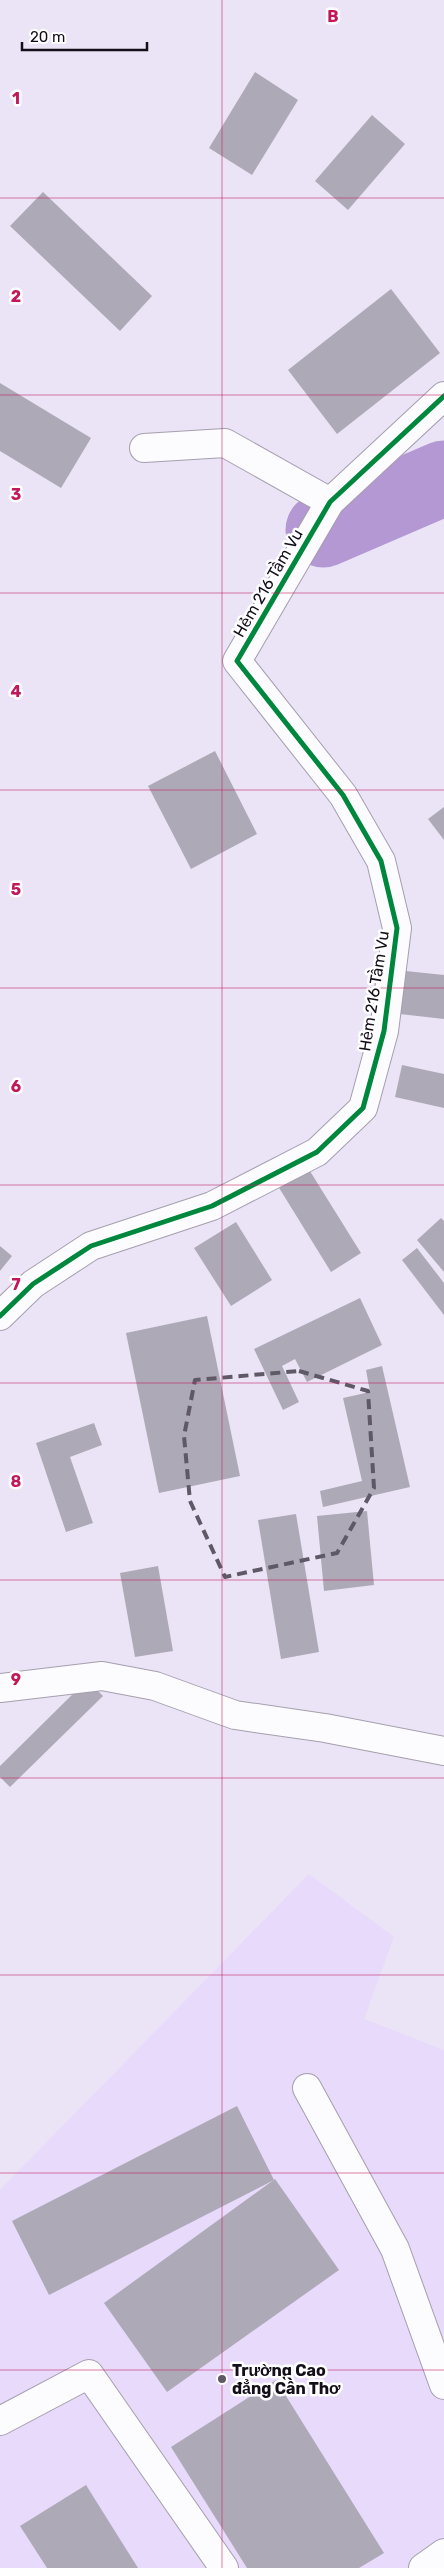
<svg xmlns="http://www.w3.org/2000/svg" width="444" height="2568" viewBox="0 0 444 2568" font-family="Rubik,sans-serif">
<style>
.built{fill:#e7dafa}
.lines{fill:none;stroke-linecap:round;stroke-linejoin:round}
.river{stroke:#b398d4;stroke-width:75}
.building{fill:#aea9b7}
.minor-casing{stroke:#a59fad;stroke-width:30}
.minor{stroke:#fcfbfe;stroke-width:28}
.cycleway-casing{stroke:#fff;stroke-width:8}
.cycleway{stroke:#00873e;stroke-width:5}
.marked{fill:none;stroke:#5f5967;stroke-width:4;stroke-dasharray:10 6;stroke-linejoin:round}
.grid{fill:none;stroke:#c2185b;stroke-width:1;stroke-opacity:0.55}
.poi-dot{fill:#5f5967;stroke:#fff;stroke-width:2}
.labels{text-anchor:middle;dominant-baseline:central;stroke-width:5;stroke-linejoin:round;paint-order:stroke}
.street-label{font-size:16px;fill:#130e19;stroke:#fff}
.poi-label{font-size:16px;font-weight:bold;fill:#130e19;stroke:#fff;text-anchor:start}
.grid-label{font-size:16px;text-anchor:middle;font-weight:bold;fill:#c2185b;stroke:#fff;stroke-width:5;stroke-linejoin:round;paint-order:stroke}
</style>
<rect width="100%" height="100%" fill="#ebe4f7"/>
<!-- built -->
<polygon class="built" points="309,1874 394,1937 364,2019 444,2050 444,2568 0,2568 0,2190"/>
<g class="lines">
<!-- river -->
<polyline class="river" points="323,530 444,478"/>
</g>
<!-- building -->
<g class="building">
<polygon points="255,72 298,100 252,175 209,148"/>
<polygon points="372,115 405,144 348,210 315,181"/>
<polygon points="43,192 152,296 120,331 10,226"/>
<polygon points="391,289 440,353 337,434 288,370"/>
<polygon points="0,383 91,438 61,488 0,451"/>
<polygon points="215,751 257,834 191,869 148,786"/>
<polygon points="444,807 444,840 428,819"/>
<polygon points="396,970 444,975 444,1019 391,1013"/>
<polygon points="402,1065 444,1074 444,1108 395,1097"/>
<polygon points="303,1160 361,1253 331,1272 273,1178"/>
<polygon points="441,1218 444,1221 444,1272 417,1240"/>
<polygon points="236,1222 272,1280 231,1306 194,1248"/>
<polygon points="0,1246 12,1256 0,1271"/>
<polygon points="417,1248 444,1283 444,1315 402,1260"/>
<polygon points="360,1298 382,1345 307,1382 295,1359 282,1366 299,1402 283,1410 254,1349"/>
<polygon points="207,1316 240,1476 159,1493 126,1333"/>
<polygon points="382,1366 410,1487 323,1507 320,1491 362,1481 343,1398 370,1392 366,1370"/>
<polygon points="94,1423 102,1445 70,1457 93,1523 66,1532 36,1443"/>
<polygon points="367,1511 374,1585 324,1591 317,1516"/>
<polygon points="296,1514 319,1652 281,1659 258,1520"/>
<polygon points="158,1566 173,1651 135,1657 120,1573"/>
<polygon points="87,1680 103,1696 10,1787 0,1777 0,1766"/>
<polygon points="237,2106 274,2180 49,2295 12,2221"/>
<polygon points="275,2179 339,2270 167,2392 104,2303"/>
<polygon points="276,2380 384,2553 359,2568 247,2568 171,2447"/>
<polygon points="86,2485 138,2568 47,2568 20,2526"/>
</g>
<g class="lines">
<defs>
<g id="minor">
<polyline points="144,448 225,443 330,502"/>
<polyline points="0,1316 33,1284 91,1246 212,1206 317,1152 363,1108 384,1031 397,928 381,861 343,795 237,661 330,502 444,396"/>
<polyline points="0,1688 102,1676 155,1686 235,1715 325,1728 444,1751"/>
<polyline points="307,2088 395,2249 444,2385"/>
<polyline points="0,2421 89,2374 224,2568"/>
<polyline points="423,2568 444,2553"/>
</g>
</defs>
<!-- minor casing -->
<use href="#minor" class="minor-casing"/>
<!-- minor -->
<use href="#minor" class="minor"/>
<defs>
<polyline id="cycleway" points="0,1316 33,1284 91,1246 212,1206 317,1152 363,1108 384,1031 397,928 381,861 343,795 237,661 330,502 444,396"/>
</defs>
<!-- cycleway casing -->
<use href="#cycleway" class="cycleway-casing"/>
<!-- cycleway -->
<use href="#cycleway" class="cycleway"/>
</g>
<!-- marked area -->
<path class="marked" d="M 299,1371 L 368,1391 L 374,1488 L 337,1553 L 225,1577 L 190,1501 L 184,1436 L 195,1380 Z"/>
<!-- grid -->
<path class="grid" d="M 222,0 L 222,2568M 0,198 L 444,198M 0,395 L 444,395M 0,593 L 444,593M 0,790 L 444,790M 0,988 L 444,988M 0,1185 L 444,1185M 0,1383 L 444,1383M 0,1580 L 444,1580M 0,1778 L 444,1778M 0,1975 L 444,1975M 0,2173 L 444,2173M 0,2370 L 444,2370"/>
<!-- markers -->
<circle class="poi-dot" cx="222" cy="2379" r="5"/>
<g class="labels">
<!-- street labels -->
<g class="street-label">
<text transform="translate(268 583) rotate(-60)">Hẻm 216 Tầm Vu</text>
<text transform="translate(374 991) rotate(-81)">Hẻm 216 Tầm Vu</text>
</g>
<!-- poi labels -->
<g class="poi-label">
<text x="232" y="2370">Trường Cao<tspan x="232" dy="18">đẳng Cần Thơ</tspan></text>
</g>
</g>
<g class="grid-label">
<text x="333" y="22">B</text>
<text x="16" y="104">1</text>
<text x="16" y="302">2</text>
<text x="16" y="500">3</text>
<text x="16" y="697">4</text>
<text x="16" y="895">5</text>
<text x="16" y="1092">6</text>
<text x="16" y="1290">7</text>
<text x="16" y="1487">8</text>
<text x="16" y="1685">9</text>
</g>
<!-- scale -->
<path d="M22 42v8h125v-8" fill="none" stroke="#130e19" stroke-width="2.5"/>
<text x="30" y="42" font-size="15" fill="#130e19" stroke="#ffffff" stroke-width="4" paint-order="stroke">20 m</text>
</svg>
